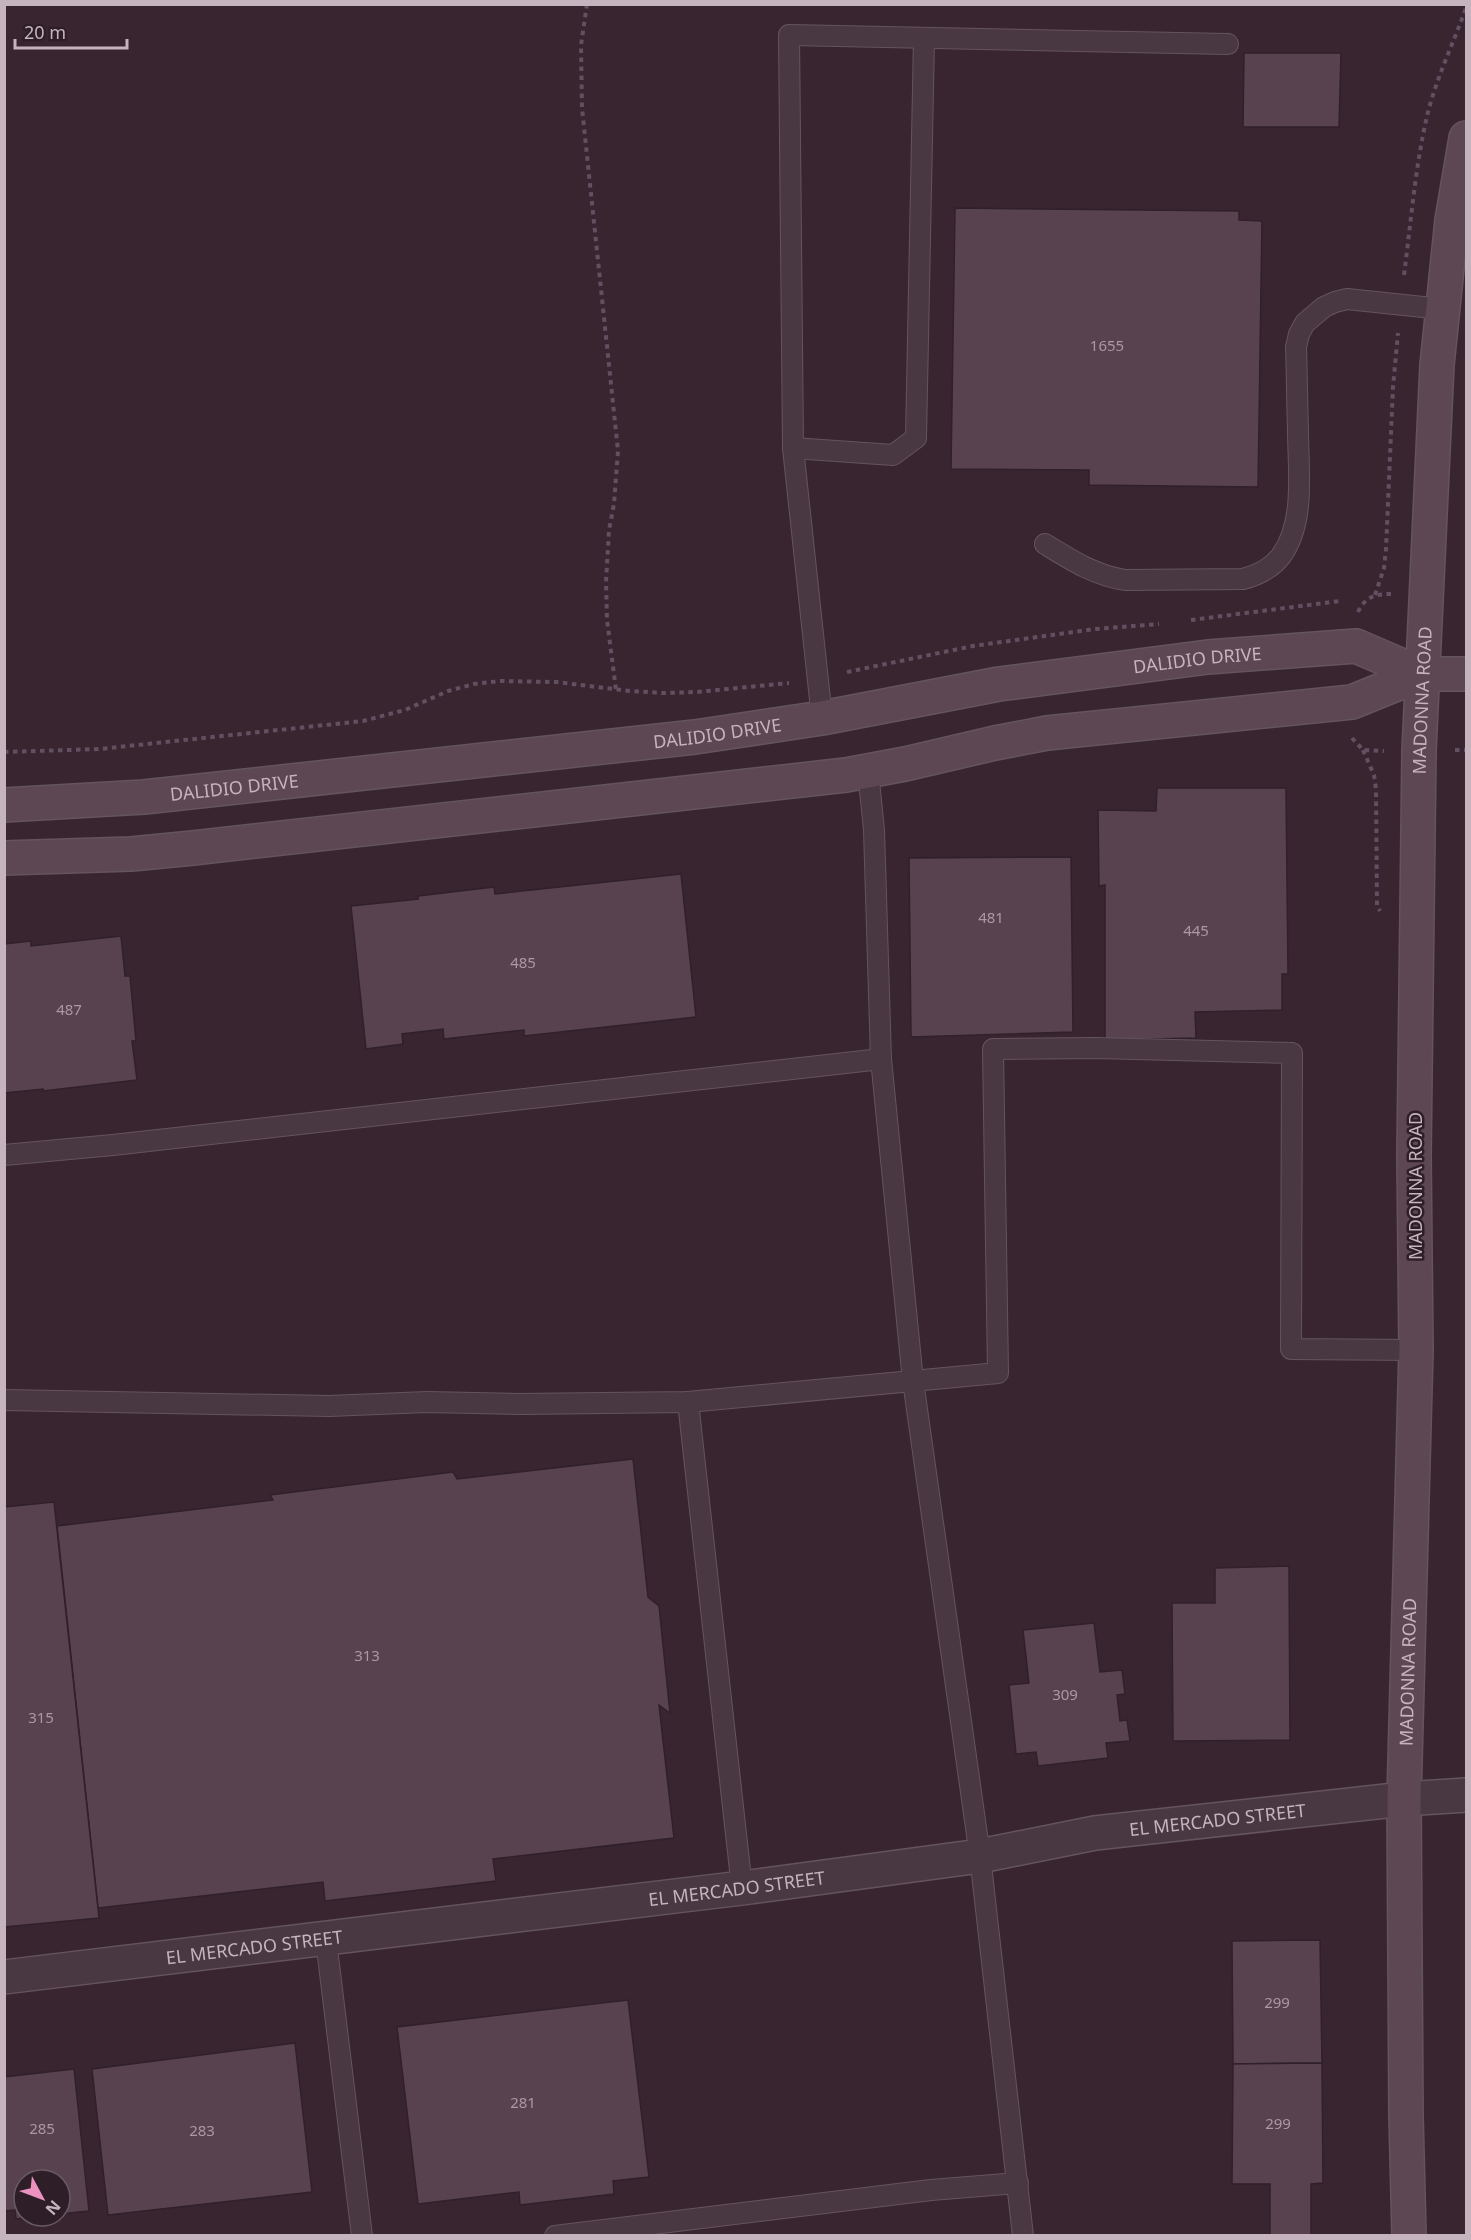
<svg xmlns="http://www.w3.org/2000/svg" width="1471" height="2240" viewBox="0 0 1471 2240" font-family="'Noto Sans',sans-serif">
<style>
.building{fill:#58424f;stroke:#302029;stroke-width:1.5}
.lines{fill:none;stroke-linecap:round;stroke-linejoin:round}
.lane-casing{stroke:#64545d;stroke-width:22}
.street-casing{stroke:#64545d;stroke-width:36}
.secondary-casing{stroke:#64545d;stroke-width:36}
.path{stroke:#615061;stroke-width:4;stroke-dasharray:4.5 4.5;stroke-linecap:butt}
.lane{stroke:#493842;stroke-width:20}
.street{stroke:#493842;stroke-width:33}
.secondary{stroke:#5c4752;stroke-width:33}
.labels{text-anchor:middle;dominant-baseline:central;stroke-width:5;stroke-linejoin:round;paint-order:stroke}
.number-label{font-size:15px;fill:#aa98a2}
.street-label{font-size:18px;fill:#c5b4bd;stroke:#2e1e27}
</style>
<rect width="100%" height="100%" fill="#392530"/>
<!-- building -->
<g class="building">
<polygon points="1244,53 1341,53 1339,127 1243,127"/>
<polygon points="955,208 1239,211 1239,220 1262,221 1258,487 1089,485 1089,470 951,469"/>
<polygon points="1157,788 1286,788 1288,974 1282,974 1282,1010 1195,1012 1196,1038 1105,1040 1105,885 1099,886 1098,810 1156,811"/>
<polygon points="1071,857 1073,1032 911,1037 909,858"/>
<polygon points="681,874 696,1017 524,1036 524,1030 444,1039 443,1029 402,1034 403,1044 366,1049 351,906 418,899 418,896 494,887 495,894"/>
<polygon points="121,936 125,976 130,976 136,1041 132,1041 137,1080 43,1091 43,1089 4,1093 4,944 31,941 31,946"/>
<polygon points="633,1459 648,1597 659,1606 670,1713 659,1705 674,1838 493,1859 496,1881 325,1901 323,1882 98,1908 57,1526 273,1500 270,1495 453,1472 457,1479"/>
<polygon points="54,1502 99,1918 4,1927 4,1507"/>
<polygon points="1289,1566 1290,1740 1173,1741 1172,1603 1215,1603 1215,1568"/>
<polygon points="1094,1623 1100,1672 1122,1670 1125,1694 1117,1695 1120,1721 1127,1720 1130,1741 1106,1743 1108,1758 1038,1766 1036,1752 1016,1754 1009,1685 1029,1683 1023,1630"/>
<polygon points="1320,1940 1322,2063 1233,2064 1232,1941"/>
<polygon points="628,2000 649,2177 613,2181 614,2194 520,2205 519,2192 418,2204 397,2027"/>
<polygon points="295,2043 312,2192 108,2215 92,2069"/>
<polygon points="1322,2063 1323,2183 1311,2184 1311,2236 1270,2236 1270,2184 1232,2184 1233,2064"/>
<polygon points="74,2069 89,2211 60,2214 60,2180 24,2180 24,2216 44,2216 16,2219 15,2210 4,2211 4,2077"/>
</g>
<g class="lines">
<defs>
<g id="lane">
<polyline points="793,448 893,455 916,438 924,39"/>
<path d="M 1045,544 C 1071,560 1094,575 1125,580 L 1243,579 C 1258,575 1271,569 1281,556 C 1306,522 1298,469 1298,430 C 1297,402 1297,374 1296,347 L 1299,334 L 1305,323 L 1324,307 L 1335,302 L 1347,299 L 1442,309"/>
<polyline points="822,718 793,448 789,35 1228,44"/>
<polyline points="868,771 874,830 881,1059 913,1381 980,1856 1023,2236"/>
<polyline points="4,1155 113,1145 881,1059"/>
<polyline points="4,1400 329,1406 427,1402 520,1404 688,1402 998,1373 993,1049 1096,1048 1292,1053 1291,1349 1416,1350"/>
<polyline points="688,1402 742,1888"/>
<polyline points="326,1940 362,2236"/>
<polyline points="555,2236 931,2190 1018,2183"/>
</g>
<g id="street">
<path id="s1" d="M 4,1977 L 742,1888 L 980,1856 L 1095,1833 L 1404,1799 L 1466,1795"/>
</g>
<g id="secondary">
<path id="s2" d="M 4,805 L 144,797 L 695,737 L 822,718 L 999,684 L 1208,657 L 1356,646 L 1421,674 L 1466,674"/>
<polyline points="4,858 131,854 193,848 846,775 905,764 995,743 1047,733 1352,702 1421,674"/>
<path id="s3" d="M 1409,2236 L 1406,2115 L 1404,1799 L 1416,1350 L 1414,1155 L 1419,751 L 1437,365 L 1452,220 L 1466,138"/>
</g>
</defs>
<!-- lane casing -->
<use href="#lane" class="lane-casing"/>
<!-- street casing -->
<use href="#street" class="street-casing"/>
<!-- secondary casing -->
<use href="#secondary" class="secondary-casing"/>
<!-- path -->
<g class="path">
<polyline points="587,4 581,45 582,108 618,451 614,504 609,530 606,582 607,620 616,690"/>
<path d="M 1404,275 C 1411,222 1415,168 1427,116 C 1436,79 1453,44 1466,8"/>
<polyline points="1375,595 1384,568 1386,549 1393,387 1398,333"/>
<path d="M 1358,612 C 1365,597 1375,594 1391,594"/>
<polyline points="1191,620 1340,601"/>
<polyline points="847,672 973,646 1095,629 1159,624"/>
<polyline points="1352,738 1363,750 1384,751"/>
<polyline points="1363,750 1374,775 1376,789 1377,906 1380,911"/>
<polyline points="1455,750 1466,750"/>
<polyline points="4,752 100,749 363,721 405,710 448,691 474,684 501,681 556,682 630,691 663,693 697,692 789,683"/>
</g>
<!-- lane -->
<use href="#lane" class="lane"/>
<!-- street -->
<use href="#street" class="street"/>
<!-- secondary -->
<use href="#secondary" class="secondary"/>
</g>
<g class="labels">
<!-- number labels -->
<g class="number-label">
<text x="1107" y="345">1655</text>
<text x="991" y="917">481</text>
<text x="1196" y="930">445</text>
<text x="523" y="962">485</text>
<text x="69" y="1009">487</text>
<text x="367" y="1655">313</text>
<text x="1065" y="1694">309</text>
<text x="41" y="1717">315</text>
<text x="1277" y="2002">299</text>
<text x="523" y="2102">281</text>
<text x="1278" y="2123">299</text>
<text x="42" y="2128">285</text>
<text x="202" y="2130">283</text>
</g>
<!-- street labels -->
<g class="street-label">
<text stroke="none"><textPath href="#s2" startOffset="1203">DALIDIO DRIVE</textPath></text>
<text stroke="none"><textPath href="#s3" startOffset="1536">MADONNA ROAD</textPath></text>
<text stroke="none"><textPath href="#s2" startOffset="717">DALIDIO DRIVE</textPath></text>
<text stroke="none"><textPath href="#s2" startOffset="231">DALIDIO DRIVE</textPath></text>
<text transform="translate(1415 1186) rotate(-90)">MADONNA ROAD</text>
<text stroke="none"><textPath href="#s3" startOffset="564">MADONNA ROAD</textPath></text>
<text stroke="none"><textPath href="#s1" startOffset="1224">EL MERCADO STREET</textPath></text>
<text stroke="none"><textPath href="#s1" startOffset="738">EL MERCADO STREET</textPath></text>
<text stroke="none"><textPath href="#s1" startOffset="252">EL MERCADO STREET</textPath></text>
</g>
</g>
<!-- border -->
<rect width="1471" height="2240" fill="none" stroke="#c5b4bd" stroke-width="12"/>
<!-- north arrow -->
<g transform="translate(42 2198) rotate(131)"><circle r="28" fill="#2e1e27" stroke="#6a5a63" stroke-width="1.5"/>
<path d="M0-4.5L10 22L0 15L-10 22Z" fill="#ec92c1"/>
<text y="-9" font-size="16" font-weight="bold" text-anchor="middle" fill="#c5b4bd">N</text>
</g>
<!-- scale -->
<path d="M15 39v9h112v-9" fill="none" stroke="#c5b4bd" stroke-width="3"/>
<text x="24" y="39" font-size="18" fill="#c5b4bd" stroke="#2e1e27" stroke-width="4.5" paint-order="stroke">20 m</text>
</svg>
